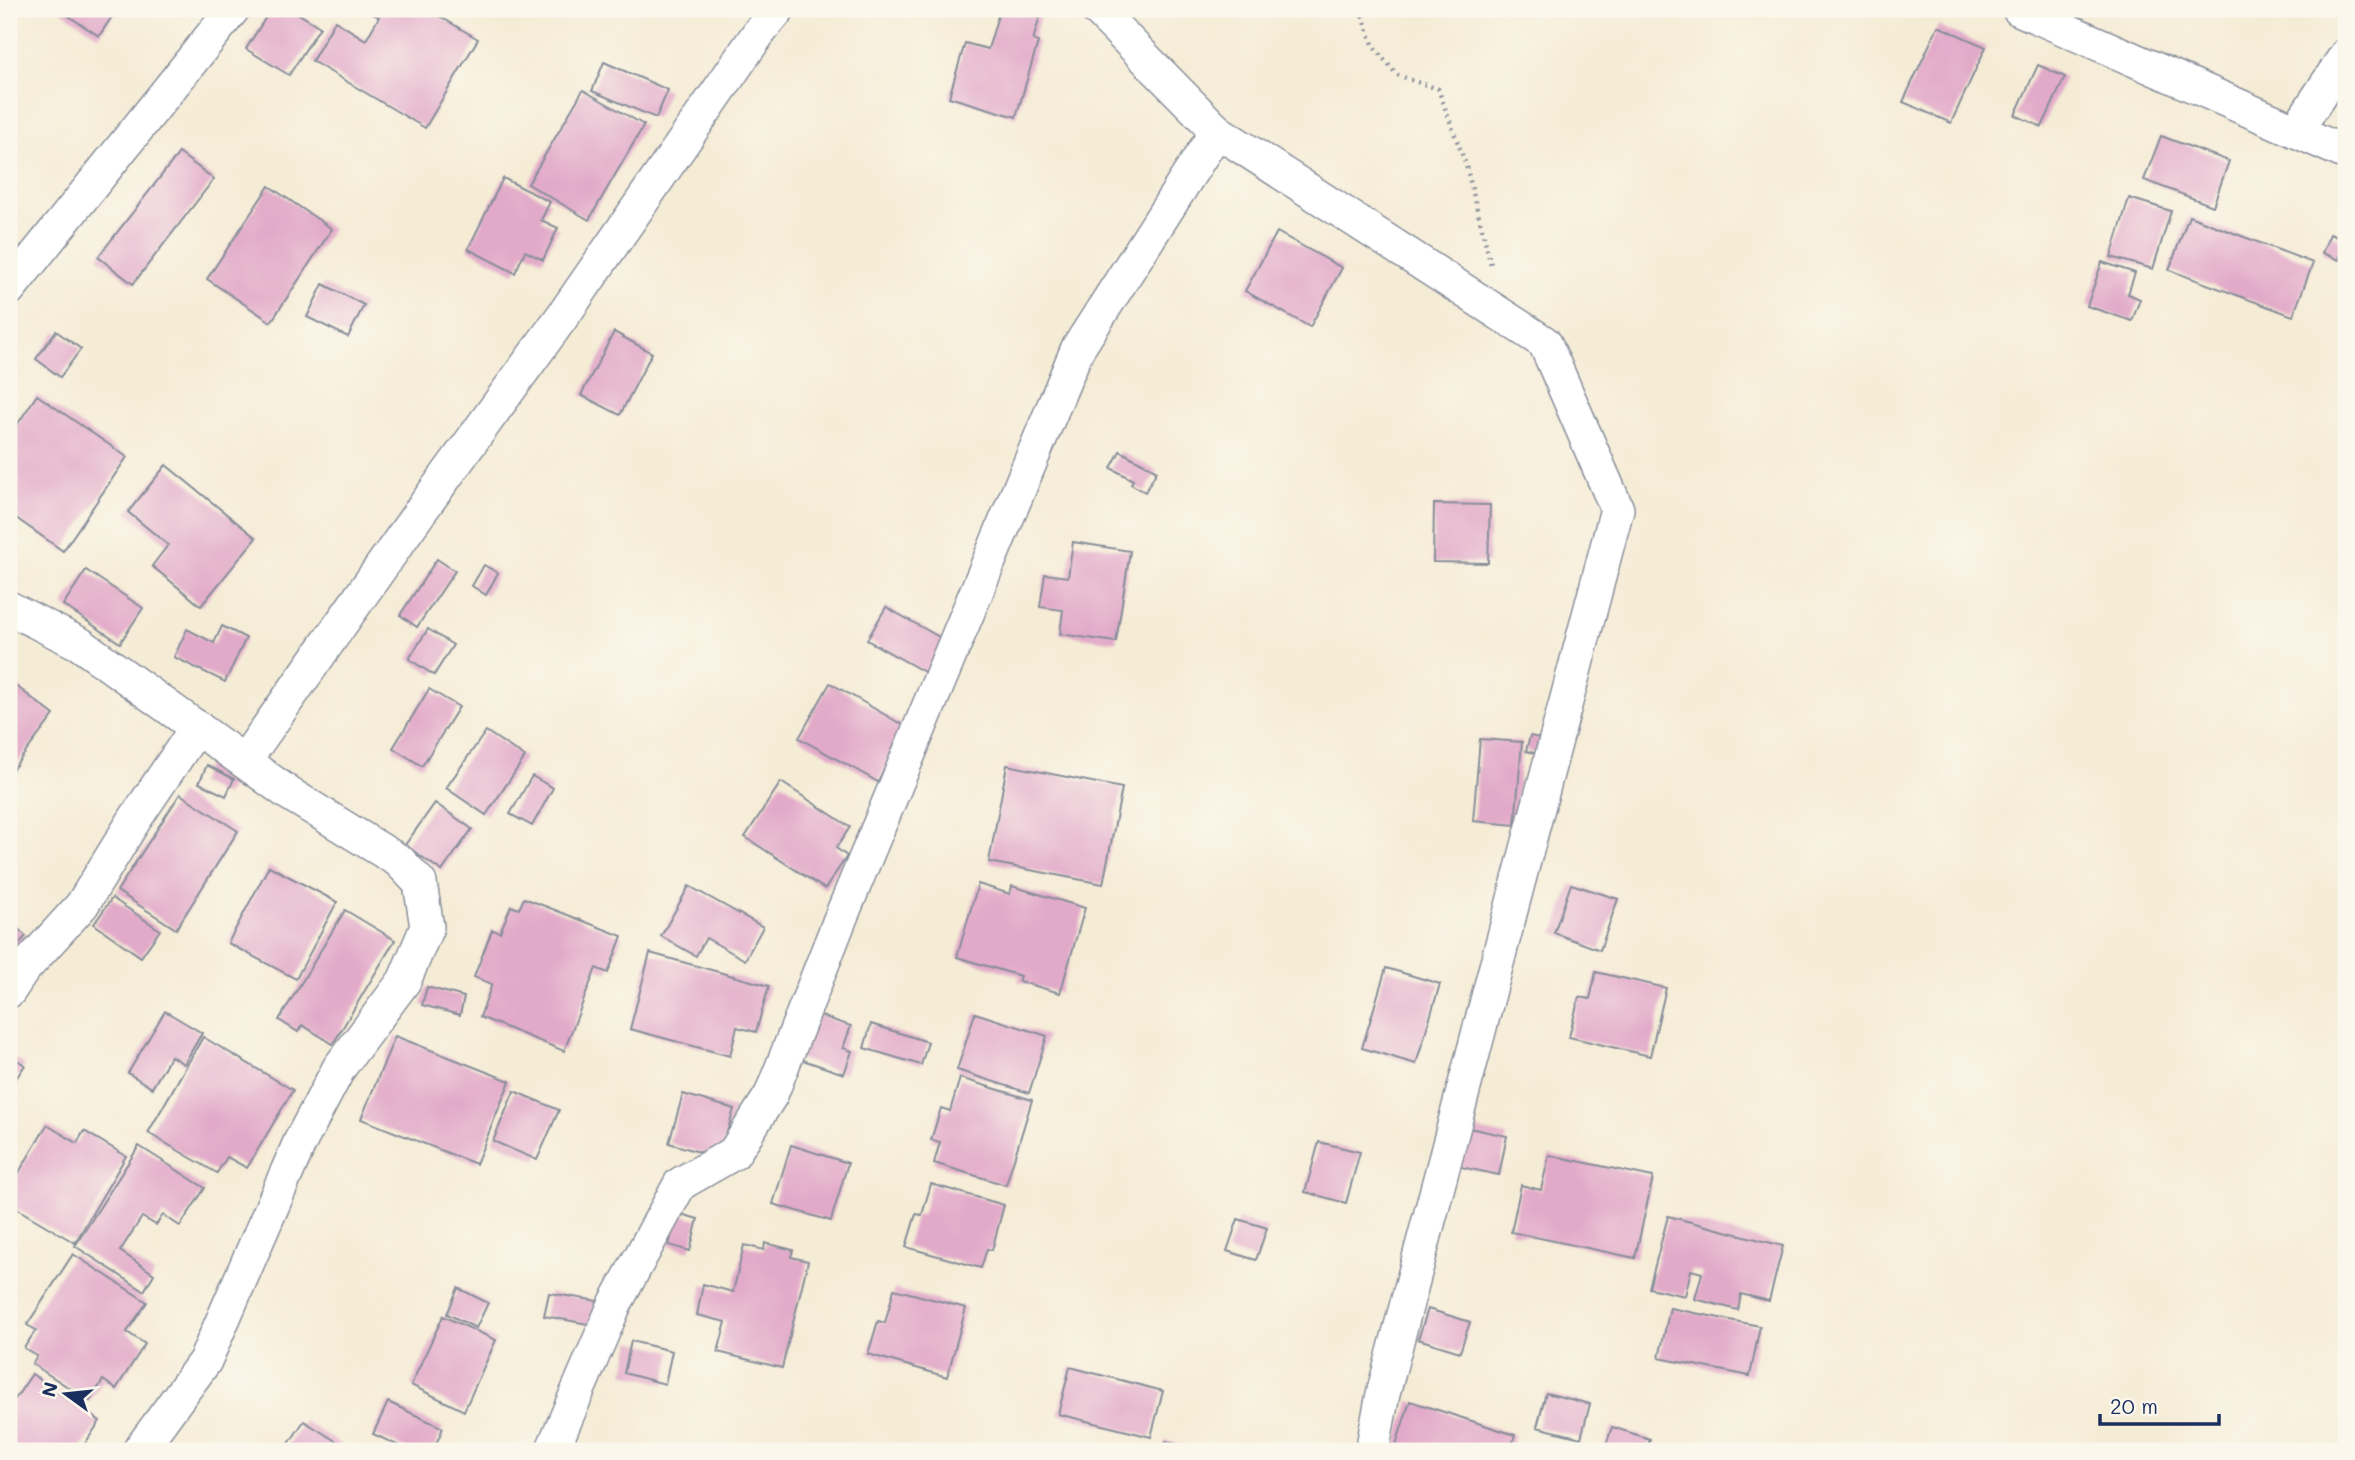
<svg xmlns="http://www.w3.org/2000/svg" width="2355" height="1460" viewBox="0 0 2355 1460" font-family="Mali,sans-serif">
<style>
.building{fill:#e2aac9}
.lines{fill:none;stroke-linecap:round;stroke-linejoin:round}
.street-casing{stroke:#888e9a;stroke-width:36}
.path{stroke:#888e9a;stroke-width:4.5;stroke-dasharray:2 5;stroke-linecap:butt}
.street{stroke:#fff;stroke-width:33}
</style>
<rect width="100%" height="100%" fill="#fbf7ec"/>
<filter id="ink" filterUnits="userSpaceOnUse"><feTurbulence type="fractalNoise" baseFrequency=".0143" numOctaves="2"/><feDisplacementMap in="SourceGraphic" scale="14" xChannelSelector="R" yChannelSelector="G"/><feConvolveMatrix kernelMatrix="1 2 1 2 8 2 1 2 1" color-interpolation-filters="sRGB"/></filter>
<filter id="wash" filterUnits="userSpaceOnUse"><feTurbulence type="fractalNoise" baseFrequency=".00686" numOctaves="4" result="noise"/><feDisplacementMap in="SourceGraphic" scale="28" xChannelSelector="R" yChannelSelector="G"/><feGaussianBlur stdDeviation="1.57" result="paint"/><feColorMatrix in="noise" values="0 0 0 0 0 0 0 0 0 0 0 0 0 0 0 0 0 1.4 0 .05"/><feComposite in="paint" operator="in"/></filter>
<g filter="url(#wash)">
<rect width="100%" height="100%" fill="#f5ecd6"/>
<g id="blocks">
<!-- building -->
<g class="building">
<polygon points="58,9 117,9 99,36"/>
<polygon points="271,9 291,9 320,27 289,75 246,49"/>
<polygon points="364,9 427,9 478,39 425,128 312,61 335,21 366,40 379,17"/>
<polygon points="1000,9 1026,9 1041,13 1033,40 1038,42 1016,117 949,97 965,43 988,49"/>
<polygon points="1938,26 1986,47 1951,123 1903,102"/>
<polygon points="604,62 668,90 656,118 592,91"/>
<polygon points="2038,65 2065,77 2042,127 2015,115"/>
<polygon points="583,90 644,125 589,220 528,184"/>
<polygon points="2161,136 2229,161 2213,206 2144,180"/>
<polygon points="179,153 214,179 133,284 98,257"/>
<polygon points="9,163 16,168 9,178"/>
<polygon points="503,178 550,202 541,220 558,228 543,260 525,251 515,273 468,249"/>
<polygon points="269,186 332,229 271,322 207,279"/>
<polygon points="2129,198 2171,211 2153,269 2111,257"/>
<polygon points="2189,216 2313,263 2293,316 2169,270"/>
<polygon points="1277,232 1342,268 1310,327 1245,291"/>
<polygon points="2330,234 2346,241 2339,260 2322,253"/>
<polygon points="2102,262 2135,273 2128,294 2140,299 2132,321 2087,306"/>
<polygon points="323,284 364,305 348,337 307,317"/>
<polygon points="56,331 81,349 60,377 36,359"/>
<polygon points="614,332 652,353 620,415 581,395"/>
<polygon points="37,395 127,457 63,551 9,513 9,437"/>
<polygon points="1120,451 1157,471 1145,492 1131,484 1133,480 1111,468"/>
<polygon points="166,465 256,538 201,606 152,566 168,545 128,512"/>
<polygon points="1434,504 1490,505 1488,563 1433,562"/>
<polygon points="1073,542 1130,551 1116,642 1060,634 1063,610 1040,607 1045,574 1068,577"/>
<polygon points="437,559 455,571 417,627 400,615"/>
<polygon points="484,565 498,573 486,595 472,586"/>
<polygon points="86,570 143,608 120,643 63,605"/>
<polygon points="886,607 946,641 928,674 867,640"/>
<polygon points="222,626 246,638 225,682 174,657 187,629 214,643"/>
<polygon points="428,629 453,645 434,675 409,659"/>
<polygon points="830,683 908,728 878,782 799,738"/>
<polygon points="16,686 54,715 9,774 9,695"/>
<polygon points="429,689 459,707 422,766 393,748"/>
<polygon points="486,731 525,757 486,815 446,788"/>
<polygon points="1530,736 1543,739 1539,754 1526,751"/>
<polygon points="1480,739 1522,742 1515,825 1473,821"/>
<polygon points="207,765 234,779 226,796 199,783"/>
<polygon points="1007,765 1122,788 1103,884 989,862"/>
<polygon points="532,776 553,788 532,826 510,814"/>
<polygon points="781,782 850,827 836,848 847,856 825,889 745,837"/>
<polygon points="180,794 238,831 176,929 117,891"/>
<polygon points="435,803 472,829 442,871 405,845"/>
<polygon points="9,853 17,860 9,870"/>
<polygon points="269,866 337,902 296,979 228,943"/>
<polygon points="978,884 1010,894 1012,886 1085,908 1060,993 1018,981 1020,976 957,957"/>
<polygon points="1571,884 1618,899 1600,950 1554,933"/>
<polygon points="689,886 763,927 745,960 706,938 696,956 661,936"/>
<polygon points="112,898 160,930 141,957 94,924"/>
<polygon points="524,898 622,936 608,973 596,968 564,1051 480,1017 492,984 474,977 492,930 500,932 511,906 519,909"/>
<polygon points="345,910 395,940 333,1044 302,1025 298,1032 279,1020"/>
<polygon points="9,921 26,936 9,955"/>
<polygon points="650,953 769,986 756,1032 737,1027 730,1056 630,1029"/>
<polygon points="1386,968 1440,984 1416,1064 1362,1048"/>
<polygon points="1596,972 1666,988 1650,1056 1569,1037 1579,997 1590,999"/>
<polygon points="427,987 464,997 460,1015 422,1005"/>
<polygon points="165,1011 202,1033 184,1064 171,1056 152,1088 128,1073"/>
<polygon points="812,1013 851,1026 843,1048 852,1051 844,1074 797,1058"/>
<polygon points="975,1013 1047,1036 1029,1093 957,1070"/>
<polygon points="871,1024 928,1042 921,1065 864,1048"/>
<polygon points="395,1036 510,1081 476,1164 361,1119"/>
<polygon points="203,1037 293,1090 247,1168 227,1157 217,1173 148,1133"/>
<polygon points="9,1055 25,1065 9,1089"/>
<polygon points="960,1078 1032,1100 1006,1185 934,1163 940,1142 931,1140 941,1108 950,1111"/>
<polygon points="514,1091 559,1110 537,1160 493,1141"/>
<polygon points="683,1094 734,1109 719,1158 669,1143"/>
<polygon points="47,1125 77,1143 84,1131 126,1156 75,1243 9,1204 9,1189"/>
<polygon points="1469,1128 1507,1136 1499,1175 1461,1167"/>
<polygon points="1319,1142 1360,1152 1346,1203 1305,1192"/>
<polygon points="791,1145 848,1163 831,1221 773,1204"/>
<polygon points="139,1146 205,1188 180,1226 163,1215 156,1225 142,1217 120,1251 154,1274 144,1291 75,1246"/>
<polygon points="1549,1155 1653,1177 1635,1258 1511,1232 1521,1185 1541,1190"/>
<polygon points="931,1184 1004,1205 992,1250 987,1249 981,1268 906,1247 916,1214 922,1215"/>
<polygon points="677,1213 698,1219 690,1251 669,1245"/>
<polygon points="1668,1216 1783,1246 1769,1301 1741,1294 1738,1310 1695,1299 1702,1273 1691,1270 1685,1296 1649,1288"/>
<polygon points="1238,1219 1267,1228 1256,1260 1227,1251"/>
<polygon points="765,1243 793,1250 791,1257 808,1261 782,1368 718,1352 726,1322 697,1315 703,1284 733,1292 744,1245 764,1250"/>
<polygon points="73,1254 147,1302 127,1332 145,1344 116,1389 103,1380 90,1401 32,1364 37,1356 24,1348 36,1330 27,1325"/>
<polygon points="458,1288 488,1303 476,1328 447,1314"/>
<polygon points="894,1289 966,1308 947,1377 868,1354 878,1321 885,1323"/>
<polygon points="549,1293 598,1301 594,1325 544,1316"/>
<polygon points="1670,1308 1760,1326 1750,1376 1659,1358"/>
<polygon points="1428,1309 1470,1322 1460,1352 1418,1339"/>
<polygon points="443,1316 496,1340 464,1411 411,1385"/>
<polygon points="631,1341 672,1351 665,1384 624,1373"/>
<polygon points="1070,1367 1163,1391 1151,1437 1058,1414"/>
<polygon points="32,1374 100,1421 80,1451 9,1451 9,1408"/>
<polygon points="1546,1393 1590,1404 1581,1438 1537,1427"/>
<polygon points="1410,1401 1515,1435 1510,1451 1394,1451"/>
<polygon points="388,1402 443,1428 433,1451 410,1451 373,1434"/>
<polygon points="304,1421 342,1445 338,1451 284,1451"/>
<polygon points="1612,1427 1650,1439 1646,1451 1604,1451"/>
<polygon points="1166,1441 1198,1451 1163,1451"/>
</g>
</g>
</g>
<g filter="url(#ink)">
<use href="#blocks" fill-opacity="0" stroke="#888e9a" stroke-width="2"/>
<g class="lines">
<defs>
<g id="street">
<polyline points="1097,9 1217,131 1545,343 1617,509 1383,1394 1372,1451"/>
<polyline points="2019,9 2346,153"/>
<polyline points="2296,131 2346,55"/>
<polyline points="9,289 233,9"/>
<polyline points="9,608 80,644 288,793 399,861 420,883 427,927 404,981 339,1068 300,1142 205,1361 139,1451"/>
<polyline points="245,760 422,509 567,310 760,31 778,9"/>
<polyline points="9,991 23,970 82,905 135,819 197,727"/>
<polyline points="552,1451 615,1304 680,1184 734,1153 771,1095 841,917 1077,350 1217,131"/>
</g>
</defs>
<!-- street casing -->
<use href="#street" class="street-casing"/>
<!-- path -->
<polyline class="path" points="1360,9 1374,47 1397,75 1438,89 1466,165 1491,265"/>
<!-- street -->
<use href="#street" class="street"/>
</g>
</g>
<!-- margin -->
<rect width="2355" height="1460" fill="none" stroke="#fbf7ec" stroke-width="35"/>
<!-- north arrow -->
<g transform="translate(66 1394) rotate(285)" stroke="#fbf7ec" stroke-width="5" paint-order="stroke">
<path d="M0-5L12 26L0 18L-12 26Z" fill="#1b2f5e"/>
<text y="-10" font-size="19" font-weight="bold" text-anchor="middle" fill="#1b2f5e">N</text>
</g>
<!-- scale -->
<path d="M2100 1414v10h119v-10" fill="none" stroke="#1b2f5e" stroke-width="3.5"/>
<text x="2110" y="1414" font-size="21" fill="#1b2f5e" stroke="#fbf7ec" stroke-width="5" paint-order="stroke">20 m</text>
</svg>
